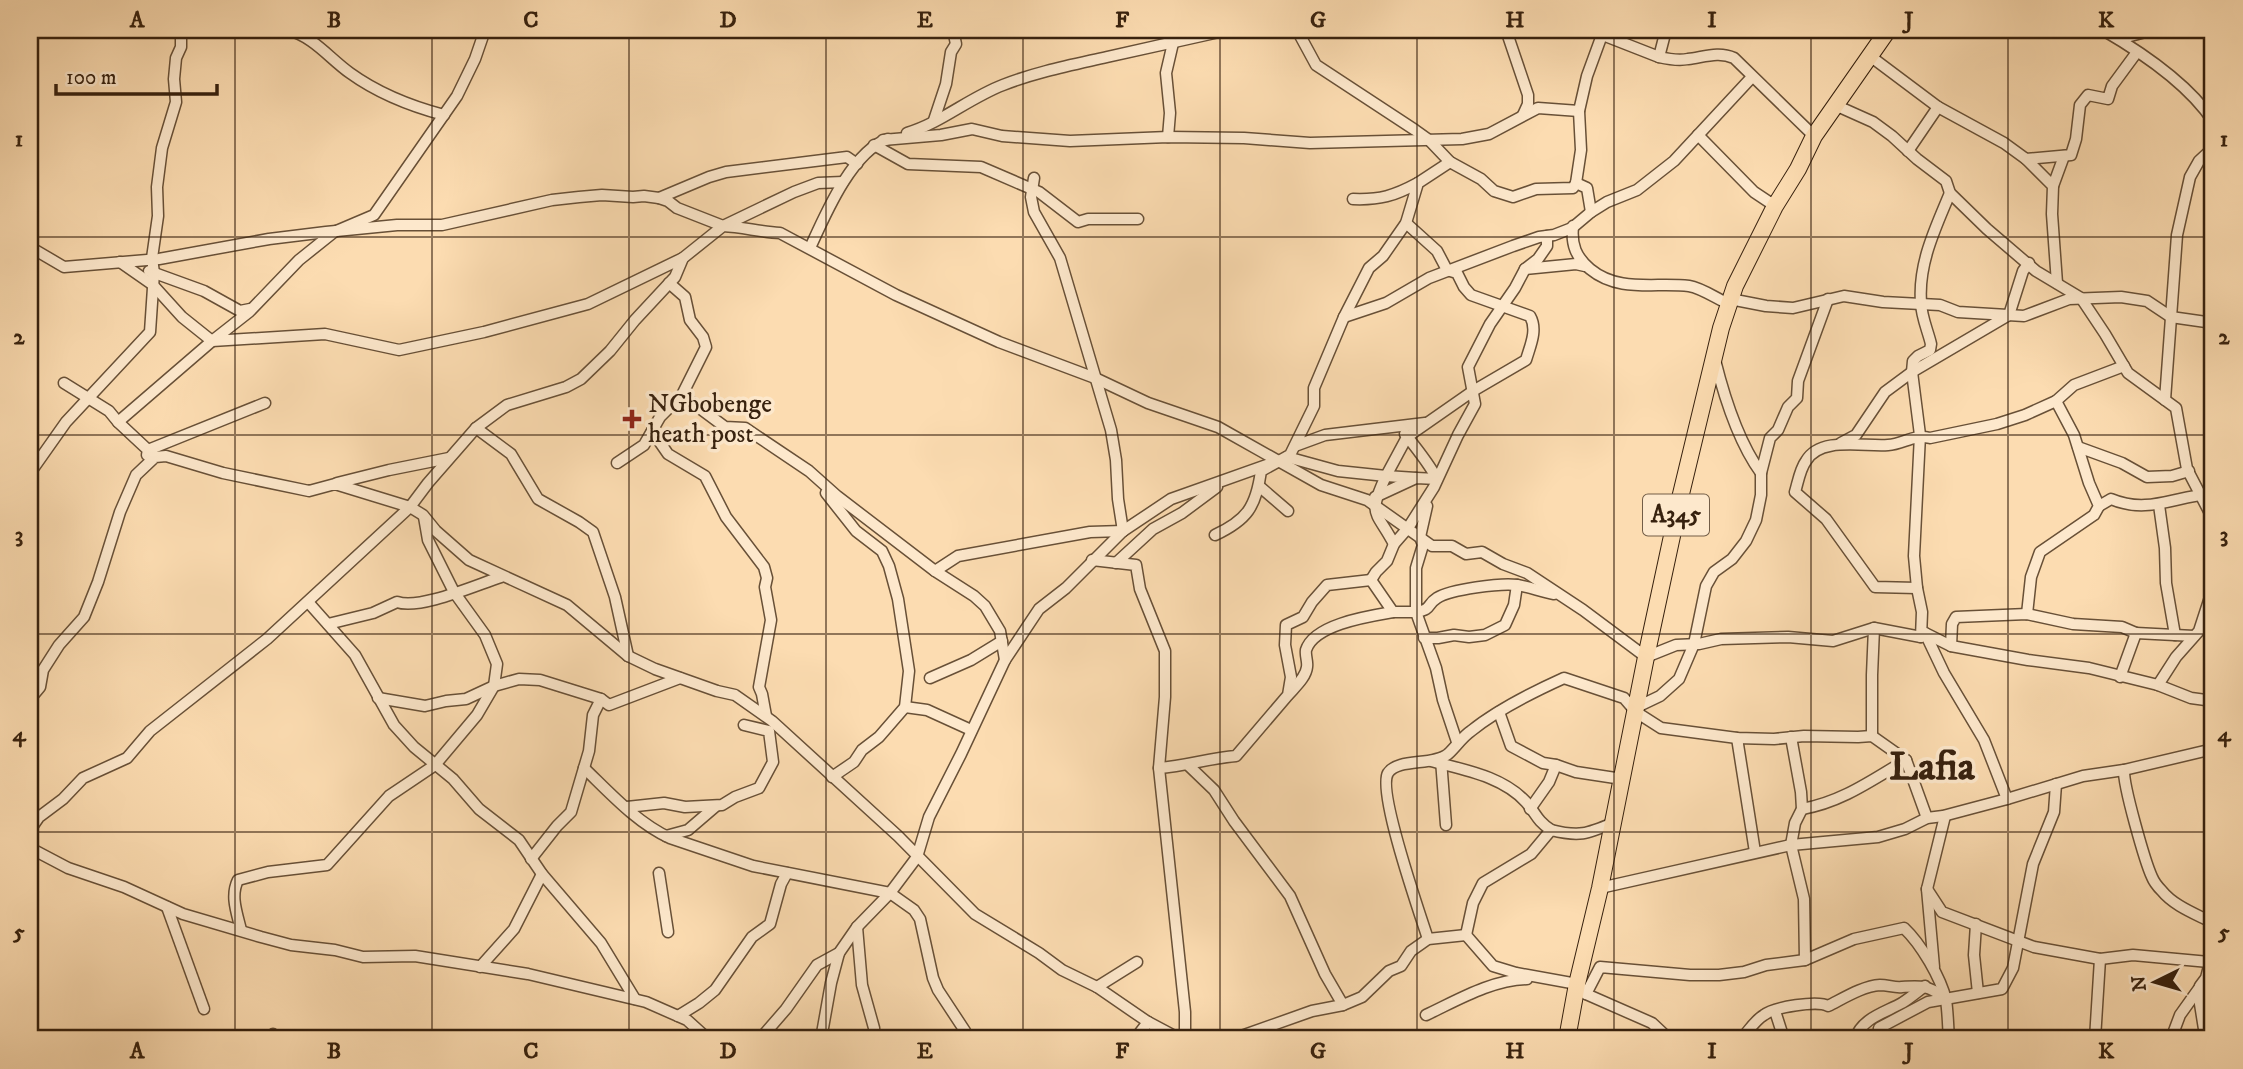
<svg xmlns="http://www.w3.org/2000/svg" width="2243" height="1069" viewBox="0 0 2243 1069" font-family="'IM FELL DW Pica',serif">
<style>
.lines{fill:none;stroke-linecap:round;stroke-linejoin:round}
.minor-casing{stroke:#685037;stroke-width:13}
.highway-casing{stroke:#37210e;stroke-width:18}
.minor{stroke:#fde8cc;stroke-width:10}
.highway{stroke:#fcdcb1;stroke-width:16}
.grid{fill:none;stroke:#37210e;stroke-width:2;stroke-opacity:0.55}
.poi-dot{fill:#8f2418;stroke:#fde8cc;stroke-width:2.5}
.labels{text-anchor:middle;dominant-baseline:central;stroke-width:7;stroke-linejoin:round;paint-order:stroke}
.shield{fill:#fde8cc;stroke:#725d47;stroke-width:2}
.shield-label{font-size:24px;font-weight:bold;fill:#37210e}
.poi-label{font-size:26px;fill:#37210e;stroke:#fde8cc;text-anchor:start}
.town-label{font-size:40px;font-weight:bold;fill:#37210e;stroke:#fde8cc}
.neatline{fill:none;stroke:#37210e;stroke-width:2.5}
.grid-label{font-size:23px;text-anchor:middle;font-weight:bold;fill:#37210e}
</style>
<rect width="100%" height="100%" fill="#fcdcb1"/>
<filter id="stains"><feTurbulence type="fractalNoise" baseFrequency=".00286" numOctaves="4"/><feColorMatrix values="0 0 0 0 .2 0 0 0 0 .09 0 0 0 0 .02 0 0 0 .5 -.17"/></filter>
<radialGradient id="worn" r=".72"><stop offset=".6" stop-color="#630" stop-opacity="0"/><stop offset="1" stop-color="#630" stop-opacity=".3"/></radialGradient>
<g class="lines">
<defs>
<g id="minor">
<path d="M 288,30 C 314,37 329,58 350,73 C 379,94 410,106 444,115"/>
<polyline points="1297,30 1316,65 1415,130 1429,140 1450,162 1481,179 1494,191 1513,197 1536,189 1573,188 1576,183"/>
<polyline points="1506,30 1528,95 1528,104 1523,115"/>
<path d="M 1590,30 L 1659,57 C 1668,59 1678,61 1688,59 C 1704,57 1719,51 1734,58 L 1814,136"/>
<path d="M 2103,30 C 2141,52 2189,85 2213,121"/>
<polyline points="2119,39 2153,30"/>
<polyline points="1870,56 1938,107 2004,143 2026,159 2071,155 2076,139 2080,105 2088,95 2108,99 2112,86 2137,52"/>
<polyline points="1659,57 1666,30"/>
<polyline points="1835,105 1873,122 1892,136 1917,159 1946,181 1950,193 1987,229 2036,271 2081,298 2105,334 2128,373 2176,408 2187,469 2213,519"/>
<polyline points="934,120 946,84 951,52 956,44 953,30"/>
<path d="M 907,133 C 941,123 969,98 1003,85 C 1036,72 1072,65 1107,57 C 1147,48 1188,39 1228,30"/>
<polyline points="1698,135 1754,192 1775,206"/>
<polyline points="1168,137 1170,113 1166,73 1173,43 1171,30"/>
<polyline points="883,140 941,135 972,129 1002,136 1070,141 1168,137 1244,138 1310,143 1462,139 1489,134 1538,108 1579,111"/>
<polyline points="874,145 908,164 981,167 1039,192 1078,222 1088,219 1138,219"/>
<polyline points="1908,151 1938,107"/>
<polyline points="2026,159 2053,186 2052,214 2057,283"/>
<polyline points="1034,178 1031,197 1034,212 1060,258 1111,430 1116,460 1118,499 1123,531"/>
<polyline points="1576,183 1581,150 1579,111 1587,76 1602,35"/>
<polyline points="1576,183 1587,188 1591,212"/>
<polyline points="2053,186 2064,156"/>
<polyline points="659,198 668,201 677,208 723,226 794,192 818,183 843,182"/>
<path d="M 1353,199 C 1380,200 1394,196 1418,183"/>
<polyline points="1406,223 1437,251 1447,270"/>
<path d="M 1573,226 C 1571,245 1576,257 1590,269 C 1619,293 1655,282 1689,286 C 1702,288 1717,299 1729,304"/>
<polyline points="30,247 64,267 159,259 269,239 326,232 397,225 442,225 552,200 579,197 602,195 633,197 644,196 659,198 709,177 726,172 847,157 857,164"/>
<path d="M 810,248 C 825,215 852,151 888,139"/>
<polyline points="120,262 153,285 182,317 212,341 325,334 399,350 484,332 588,304 683,258"/>
<polyline points="1525,269 1576,264 1585,266"/>
<polyline points="149,271 204,291 240,311 250,309"/>
<polyline points="1730,299 1766,306 1793,308 1844,296 1883,302 1940,305 1958,312 2024,316 2069,299 2121,297 2147,301 2171,317 2213,323"/>
<polyline points="1344,317 1386,303 1429,278 1513,246 1539,237 1554,235 1572,228 1591,212 1607,202 1637,190 1674,161 1752,77"/>
<path d="M 1715,360 C 1724,396 1739,443 1761,473"/>
<polyline points="64,383 109,411 118,422 148,450 147,455"/>
<polyline points="682,395 725,427 745,428 809,471 837,496 935,571 974,596 985,606 1000,631 1005,660"/>
<polyline points="2165,400 2177,235 2190,177 2199,161 2213,148"/>
<polyline points="118,422 212,341 249,312 299,260 334,232 374,215 457,96 475,59 485,30"/>
<polyline points="476,428 511,454 538,499 579,522 593,532 615,597 628,656"/>
<polyline points="652,431 668,454 705,476 726,517 764,567 767,578 765,587 771,620 759,687 762,694 766,716"/>
<path d="M 1405,434 C 1417,449 1428,462 1437,479"/>
<polyline points="1841,443 1856,435 1885,392 1912,372 2009,315 2023,271 2029,263"/>
<polyline points="1295,446 1325,435 1425,423"/>
<polyline points="2078,447 2122,463 2147,477 2172,476 2189,471"/>
<polyline points="148,450 265,403"/>
<path d="M 1287,457 L 1338,471 L 1386,476 L 1407,437 L 1473,391 L 1526,360 C 1530,346 1538,330 1530,316 L 1471,295 L 1464,287 L 1457,273 L 1447,270"/>
<polyline points="617,463 644,445 660,417 682,395 706,347 703,337 690,320 685,297 669,283"/>
<polyline points="30,473 66,422 150,332 154,273 152,258 158,216 157,187 162,148 176,102 174,79 176,58 181,47 181,30"/>
<polyline points="337,483 389,470 449,458"/>
<polyline points="1259,486 1288,511"/>
<polyline points="826,493 856,531 882,551 889,566 898,599 909,671 905,707 879,737 862,750 854,762 832,777"/>
<polyline points="1375,497 1416,478 1437,479"/>
<polyline points="2159,505 2165,548 2166,583 2175,635"/>
<path d="M 1427,506 L 1420,537 L 1423,545 L 1416,568 L 1416,612 C 1433,609 1426,605 1437,598 C 1451,589 1501,583 1517,585 C 1530,587 1542,592 1554,594"/>
<path d="M 2099,506 L 2111,499 C 2149,515 2176,495 2213,494"/>
<path d="M 1215,535 C 1247,520 1256,507 1261,471 L 1290,455 L 1314,406 L 1314,388 L 1344,317 L 1369,268 L 1383,256 L 1406,223 L 1418,183 L 1450,162"/>
<path d="M 1394,544 C 1376,510 1367,516 1386,476 L 1416,478"/>
<polyline points="1092,560 1136,565 1140,589 1165,651 1165,697 1159,768 1185,1012 1185,1039"/>
<polyline points="1116,563 1153,529 1182,513 1217,487"/>
<polyline points="935,571 958,556 1090,532 1123,531"/>
<polyline points="1371,580 1376,572 1387,561 1394,544 1408,528 1434,487 1458,435 1475,404 1468,367 1490,324 1515,288 1525,269 1538,259 1547,246 1547,236"/>
<polyline points="1371,580 1393,612 1416,612 1436,668 1443,700 1457,742"/>
<path d="M 1917,588 L 1875,587 L 1826,519 L 1795,492 C 1798,482 1800,469 1806,461 C 1820,436 1864,447 1888,445 C 1904,444 1913,434 1930,438 L 1997,424 L 2025,415 L 2056,401 L 2074,385 L 2124,366"/>
<polyline points="308,602 355,655 394,725 414,747 453,779 479,809 519,840 542,874 601,943 635,999"/>
<polyline points="2027,614 2031,577 2040,552 2094,515 2099,506 2089,483 2074,435 2056,401"/>
<path d="M 328,624 L 373,613 L 397,602 C 420,610 476,585 501,577"/>
<polyline points="1925,633 1944,673 1984,740 2007,799"/>
<polyline points="2136,633 2194,636"/>
<path d="M 1921,637 L 1922,612 L 1917,588 L 1914,556 L 1920,435 L 1912,372 L 1913,361 L 1918,356 L 1930,350 L 1931,344 C 1928,331 1921,316 1921,302 C 1918,263 1936,227 1950,193"/>
<polyline points="1424,638 1438,638 1454,635 1469,637 1485,635 1505,625 1514,605 1517,585"/>
<polyline points="1951,646 1952,624 1956,617 2027,614 2073,624 2122,627 2136,633 2120,677"/>
<polyline points="930,678 971,660 1002,641"/>
<polyline points="2158,685 2176,657 2199,631 2213,588"/>
<path d="M 1289,694 C 1296,686 1306,677 1307,667 C 1308,662 1305,655 1306,650 C 1314,624 1370,616 1393,612"/>
<polyline points="378,698 425,706 446,701 466,699 494,686 519,679 540,680 601,699 609,705 680,678"/>
<polyline points="30,699 40,687 43,670 59,645 84,617 98,582 120,512 136,475 155,457 166,456 223,473 309,491 335,484 410,507 423,515 436,531 469,560 567,605 628,656 655,669 717,691 735,695 772,721 898,836 975,914 1039,953 1062,970 1097,987 1148,1022 1180,1039"/>
<polyline points="905,707 927,710 971,730"/>
<polyline points="1637,707 1660,696 1679,679 1694,644 1706,586 1714,572 1732,559 1746,541 1756,520 1761,495 1761,473 1770,438 1778,430 1788,407 1797,398 1798,381 1828,299"/>
<polyline points="1499,712 1511,746 1543,763 1556,765 1576,772 1622,779"/>
<polyline points="1872,736 1872,675 1874,628"/>
<polyline points="1791,737 1801,792 1802,809 1795,823 1791,845 1804,899 1805,960"/>
<polyline points="1737,738 1755,852"/>
<polyline points="1441,760 1446,825"/>
<path d="M 1431,761 C 1464,770 1502,776 1526,802 C 1536,813 1536,820 1551,830"/>
<polyline points="1188,765 1214,790 1234,821 1290,896 1325,974 1343,1005"/>
<path d="M 584,768 C 610,793 637,823 670,838 L 753,866 L 890,893 L 914,910 L 920,919 L 933,978 L 938,990 L 965,1031 L 968,1039"/>
<path d="M 1159,768 C 1186,766 1210,758 1236,756 L 1288,695 L 1291,677 L 1285,645 L 1286,625 L 1303,617 L 1312,602 L 1327,585 L 1371,580"/>
<path d="M 2124,770 C 2123,785 2145,862 2152,877 C 2154,882 2158,887 2162,891 C 2174,906 2196,914 2213,923"/>
<polyline points="627,807 664,803 685,807 722,805 735,797 759,788 773,762 769,731 744,725"/>
<polyline points="1530,809 1549,782 1556,765"/>
<path d="M 1802,809 C 1842,802 1872,780 1906,760"/>
<path d="M 30,830 L 39,817 L 63,799 L 83,778 L 127,758 L 150,731 L 267,639 L 410,507 L 428,483 L 476,428 L 507,405 L 566,387 L 581,379 L 610,351 L 635,320 L 675,277 L 683,258 L 723,226 C 743,227 760,232 780,233 L 896,295 L 999,342 L 1095,378 L 1148,403 L 1218,427 L 1321,485 L 1367,500 L 1432,546 L 1452,546 L 1466,554 L 1482,552 L 1503,564 L 1527,573 L 1583,610 L 1646,657 L 1676,645 L 1699,644 L 1721,639 L 1788,637 L 1833,641 L 1874,628 L 1921,637 L 1925,633 L 1951,646 L 2028,660 L 2089,668 L 2158,685 L 2191,698 L 2213,701"/>
<polyline points="666,836 688,830 716,806"/>
<polyline points="30,848 68,868 124,887 183,914 261,937 291,945 335,950 363,957 415,956 528,974 646,1002 687,1020 708,1039"/>
<polyline points="531,859 557,826 571,812 589,751 593,715 601,699"/>
<polyline points="659,873 668,932"/>
<polyline points="1600,888 1791,845 1878,837 1905,829 1927,818 1943,816 2007,799 2083,776 2124,770 2213,749"/>
<polyline points="1927,889 1942,912 2034,947 2100,959 2133,955 2209,962"/>
<polyline points="167,907 204,1009"/>
<polyline points="1976,924 1974,955 1978,993"/>
<polyline points="857,927 862,985 874,1028 875,1039"/>
<path d="M 241,930 C 237,913 230,896 238,880 L 268,872 L 327,865 L 389,796 L 435,765 L 477,715 L 494,686 L 497,664 L 485,635 L 454,592 L 428,540 L 424,517"/>
<polyline points="1466,935 1493,966 1516,973 1577,984 1586,994 1652,1023 1669,1039"/>
<path d="M 1466,935 L 1473,903 L 1483,883 L 1531,854 L 1551,830 C 1579,837 1587,834 1613,823"/>
<path d="M 1428,939 C 1420,914 1377,791 1388,773 C 1398,758 1433,766 1448,754 C 1455,748 1462,737 1471,731 C 1497,710 1533,692 1564,678 L 1624,698 L 1636,712 L 1661,728 L 1737,738 L 1774,739 L 1804,736 L 1858,737 L 1872,736 L 1906,760 L 1927,818"/>
<polyline points="480,967 514,929 542,874"/>
<polyline points="1934,967 1927,889 1945,816"/>
<polyline points="1097,987 1137,962"/>
<path d="M 1586,994 L 1600,967 L 1690,975 L 1719,975 L 1744,972 L 1766,965 L 1805,960 L 1854,939 L 1904,928 C 1921,944 1941,978 1946,1000 C 1948,1013 1948,1027 1949,1039"/>
<polyline points="1775,1011 1784,1039"/>
<path d="M 1426,1015 C 1458,1000 1491,980 1527,979"/>
<polyline points="678,1016 699,1003 715,990 752,937 770,924 781,884 787,873"/>
<polyline points="273,1039 273,1034"/>
<polyline points="760,1039 786,1009 817,965 839,953 857,927 890,893 917,857 929,817 961,754 1005,660 1039,609 1066,588 1123,531 1171,499 1278,461"/>
<polyline points="821,1039 831,983 839,953"/>
<polyline points="1135,1039 1148,1022"/>
<polyline points="1233,1039 1312,1011 1343,1005 1362,997 1389,971 1401,966 1411,951 1428,939 1466,935"/>
<path d="M 1741,1039 C 1748,1032 1755,1020 1764,1015 C 1774,1007 1818,1000 1828,1006 C 1844,998 1863,986 1880,985 C 1888,985 1895,988 1902,987 C 1922,986 1927,985 1944,997"/>
<path d="M 1855,1039 C 1862,1018 1884,1013 1902,1003 C 1910,998 1917,992 1925,986"/>
<polyline points="1878,1039 1879,1028 1928,1002 2002,989 2013,968 2033,864 2054,812 2056,784"/>
<polyline points="2095,1039 2100,959"/>
<polyline points="2171,1039 2180,1015 2200,987"/>
<polyline points="2204,1039 2204,1029 2200,1004 2200,986 2206,978 2213,950"/>
</g>
<polyline id="highway" points="1567,1039 1577,984 1600,888 1646,657 1681,494 1721,328 1735,286 1775,206 1798,169 1814,136 1888,30"/>
</defs>
<!-- minor casing -->
<use href="#minor" class="minor-casing"/>
<!-- highway casing -->
<use href="#highway" class="highway-casing"/>
<!-- minor -->
<use href="#minor" class="minor"/>
<!-- highway -->
<use href="#highway" class="highway"/>
</g>
<!-- grid -->
<path class="grid" d="M 235,30 L 235,1039M 432,30 L 432,1039M 629,30 L 629,1039M 826,30 L 826,1039M 1023,30 L 1023,1039M 1220,30 L 1220,1039M 1417,30 L 1417,1039M 1614,30 L 1614,1039M 1811,30 L 1811,1039M 2008,30 L 2008,1039M 30,237 L 2213,237M 30,435 L 2213,435M 30,634 L 2213,634M 30,832 L 2213,832"/>
<!-- markers -->
<path class="poi-dot" d="M628.5 408.5h7v7h7v7h-7v7h-7v-7h-7v-7h7z"/>
<g class="labels">
<!-- shield labels -->
<rect class="shield" x="1643" y="494.5" width="66" height="41" rx="5"/>
<g class="shield-label">
<text x="1676" y="515">A345</text>
</g>
<!-- poi labels -->
<g class="poi-label">
<text x="648" y="404">NGbobenge<tspan x="648" dy="30">heath post</tspan></text>
</g>
<!-- town labels -->
<g class="town-label">
<text x="1932" y="768">Lafia</text>
</g>
</g>
<!-- margin -->
<rect width="2243" height="1069" fill="none" stroke="#fcdcb1" stroke-width="77"/>
<!-- north arrow -->
<g transform="translate(2155 982) rotate(265)" stroke="#fde8cc" stroke-width="5" paint-order="stroke">
<path d="M0-5L12 26L0 18L-12 26Z" fill="#37210e"/>
<text y="-10" font-size="19" font-weight="bold" text-anchor="middle" fill="#37210e">N</text>
</g>
<!-- scale -->
<path d="M56 84v10h161v-10" fill="none" stroke="#37210e" stroke-width="3.5"/>
<text x="66" y="84" font-size="21" fill="#37210e" stroke="#fde8cc" stroke-width="5" paint-order="stroke">100 m</text>
<rect x="38" y="38" width="2166" height="992" class="neatline"/>
<g class="grid-label">
<text x="137" y="27">A</text>
<text x="334" y="27">B</text>
<text x="531" y="27">C</text>
<text x="728" y="27">D</text>
<text x="925" y="27">E</text>
<text x="1122" y="27">F</text>
<text x="1318" y="27">G</text>
<text x="1515" y="27">H</text>
<text x="1712" y="27">I</text>
<text x="1909" y="27">J</text>
<text x="2106" y="27">K</text>
<text x="19" y="146">1</text>
<text x="2224" y="146">1</text>
<text x="19" y="344">2</text>
<text x="2224" y="344">2</text>
<text x="19" y="542">3</text>
<text x="2224" y="542">3</text>
<text x="19" y="741">4</text>
<text x="2224" y="741">4</text>
<text x="19" y="939">5</text>
<text x="2224" y="939">5</text>
<text x="137" y="1058">A</text>
<text x="334" y="1058">B</text>
<text x="531" y="1058">C</text>
<text x="728" y="1058">D</text>
<text x="925" y="1058">E</text>
<text x="1122" y="1058">F</text>
<text x="1318" y="1058">G</text>
<text x="1515" y="1058">H</text>
<text x="1712" y="1058">I</text>
<text x="1909" y="1058">J</text>
<text x="2106" y="1058">K</text>
</g>
<rect width="100%" height="100%" filter="url(#stains)"/>
<rect width="100%" height="100%" fill="url(#worn)"/>
</svg>
